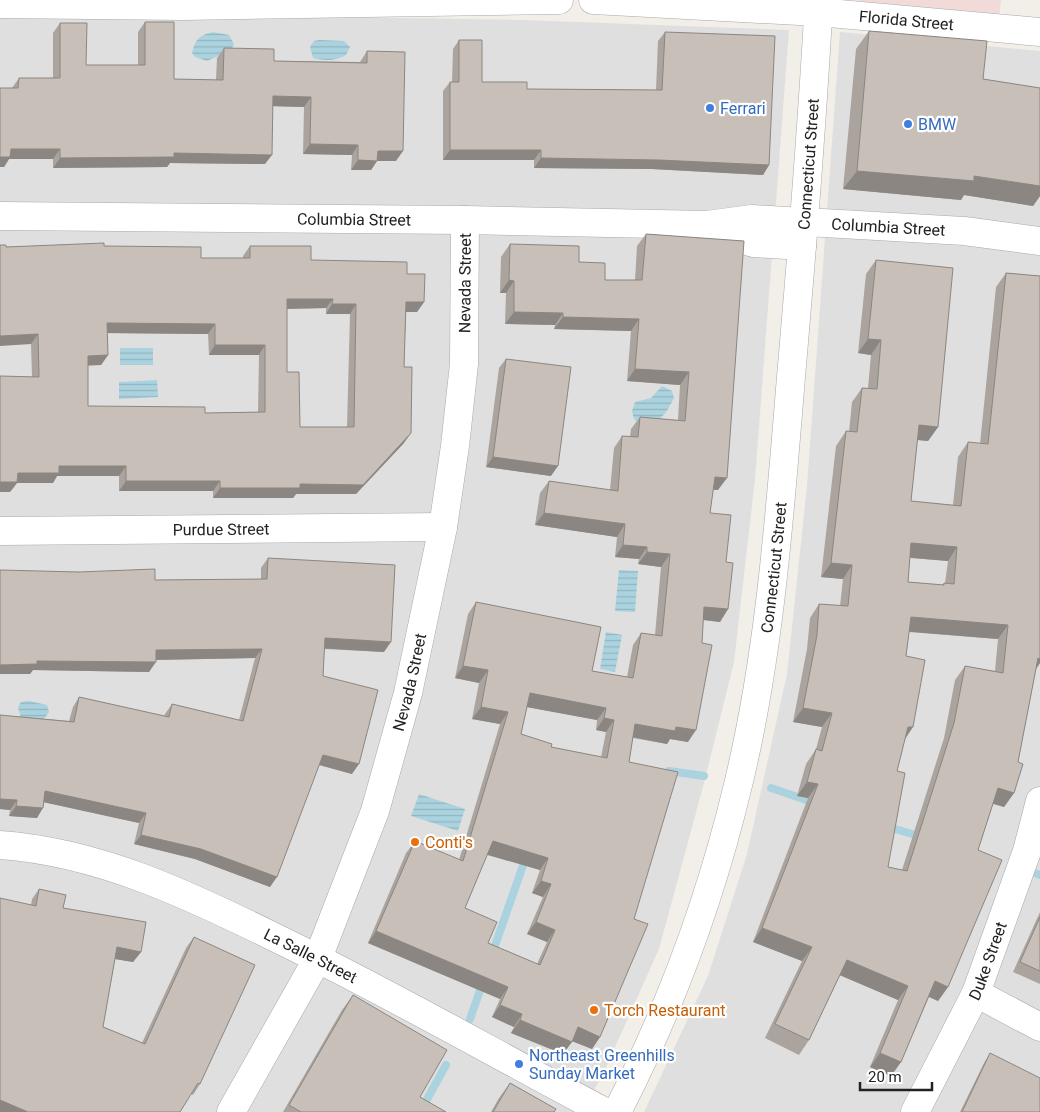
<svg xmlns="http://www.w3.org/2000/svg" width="1040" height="1112" viewBox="0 0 1040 1112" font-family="Roboto,sans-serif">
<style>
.residential{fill:#e0dfdf}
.commercial{fill:#f2dad9}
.water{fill:url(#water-rules)}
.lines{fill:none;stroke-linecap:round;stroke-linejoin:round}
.stream{stroke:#aad3df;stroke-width:8}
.minor-casing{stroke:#a9a9a9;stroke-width:29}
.minor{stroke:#fff;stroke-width:28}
.wall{fill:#aba49e;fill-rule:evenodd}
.shaded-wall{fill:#8b8681}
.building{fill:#c7bfb8;stroke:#8b8681;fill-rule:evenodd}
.shop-dot{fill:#3f7fe0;stroke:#fff;stroke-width:2}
.food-dot{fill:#e8710a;stroke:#fff;stroke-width:2}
.labels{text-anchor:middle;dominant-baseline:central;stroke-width:4.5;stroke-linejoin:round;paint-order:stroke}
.street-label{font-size:16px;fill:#222;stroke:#fff}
.shop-label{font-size:16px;fill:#366cbe;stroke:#fff;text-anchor:start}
.food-label{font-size:16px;fill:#c56008;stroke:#fff;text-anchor:start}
</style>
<defs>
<pattern id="water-rules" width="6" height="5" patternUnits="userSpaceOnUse" patternTransform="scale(1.25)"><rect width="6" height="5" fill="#aad3df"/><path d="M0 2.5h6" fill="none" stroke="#92b5bf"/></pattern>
</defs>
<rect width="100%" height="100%" fill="#f2efe9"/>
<!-- residential -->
<g class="residential">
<polygon points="224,15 524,20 789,30 755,479 734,662 704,783 659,949 603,1074 582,1112 0,1112 0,17"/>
<polygon points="840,32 1040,51 1040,1112 644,1112 708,976 747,854 787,674 807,486"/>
</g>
<!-- commercial -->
<polygon class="commercial" points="853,0 1001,0 999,20"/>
<!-- water -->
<g class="water">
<path d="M 213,32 L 229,35 L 234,44 L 231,50 L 207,61 L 195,57 L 192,53 C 195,39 200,35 213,32 Z"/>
<path d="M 319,40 L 344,41 L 350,47 L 346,55 C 337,61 324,61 313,58 L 310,47 L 314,41 Z"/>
<rect x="120" y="348" width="33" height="17"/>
<polygon points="157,380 158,397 119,399 119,382"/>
<path d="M 662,386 L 672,391 L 674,398 C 664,417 662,421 640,424 L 634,419 L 632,411 L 635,402 L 651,398 Z"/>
<polygon points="619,570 638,571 635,612 615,611"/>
<polygon points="606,632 622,635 615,672 600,669"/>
<polygon points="29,701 47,705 49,712 44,719 21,718 18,707 21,702"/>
<polygon points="419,794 465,809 458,831 411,816"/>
</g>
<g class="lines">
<!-- stream -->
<g class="stream">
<polyline points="669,771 704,776"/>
<polyline points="771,788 815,803"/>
<polyline points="885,826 922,837"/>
<polyline points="1035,873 1040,875"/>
<polyline points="492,954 526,857"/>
<polyline points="470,1019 483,982"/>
<polyline points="420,1112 446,1065"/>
</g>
<defs>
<g id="minor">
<path id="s1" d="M 593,0 L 818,12 L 1040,32"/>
<polyline points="0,4 183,6 559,0"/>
<path id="s2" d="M 0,216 L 465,220 L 707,225 L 752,219 L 964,231 L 1040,241"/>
<polyline points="711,227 753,243 802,246"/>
<path id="s3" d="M 0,531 L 443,527"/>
<path id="s4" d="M 0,845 C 98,852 187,894 274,937 C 386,991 495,1054 605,1112"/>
<polyline points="976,993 1040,1027"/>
<path id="s5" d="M 231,1112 L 318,958 L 375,811 L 408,693 L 443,527 L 455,446 L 464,364 L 465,220"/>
<path id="s6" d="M 617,1112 C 670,1009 711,898 738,785 C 770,654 780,511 791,377 C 802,251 812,126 819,0"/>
<path id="s7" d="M 915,1112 L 976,993 L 1027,851 L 1040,801"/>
</g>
</defs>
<!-- minor casing -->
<use href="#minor" class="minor-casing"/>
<!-- minor -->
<use href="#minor" class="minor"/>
</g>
<!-- wall -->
<g class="wall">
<polygon points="145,22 174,79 216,80 217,58 224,48 274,61 360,62 367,51 396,161 377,161 371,170 351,170 352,155 303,154 304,107 273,106 265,164 170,163 167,167 53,168 53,159 9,159 4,167 12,88 19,78 53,78 53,33 60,23 86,65 138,65 138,32"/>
<polygon points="869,31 983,79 1040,88 1040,196 1033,206 964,195 961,200 843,189 856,49"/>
<polygon points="665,32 769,165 763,175 652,169 534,168 534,160 443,160 443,91 450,82 452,82 453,49 459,40 482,82 527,89 656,90 658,41"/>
<path d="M 646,234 L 744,241 L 718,490 L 713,490 L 710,513 L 726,562 L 728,609 L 720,622 L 703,620 L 688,742 L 670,739 L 667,744 L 633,738 L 629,762 L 634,919 L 600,1037 L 592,1049 L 572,1041 L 563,1054 L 511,1033 L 514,1027 L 492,1017 L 500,999 L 368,943 L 406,853 L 415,841 L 459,860 L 500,724 L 472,719 L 479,683 L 455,678 L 468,614 L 476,602 L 592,671 L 627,677 L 633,645 L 641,633 L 655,635 L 661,567 L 638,564 L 639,559 L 615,557 L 617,537 L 535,525 L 540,493 L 549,481 L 610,490 L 614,448 L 622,436 L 630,437 L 631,429 L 640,417 L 678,420 L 680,385 L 627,381 L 631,331 L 554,329 L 555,325 L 505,324 L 506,293 L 500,293 L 501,257 L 510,244 L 579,262 L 605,280 L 635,280 L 637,246 ZM 527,707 L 597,720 L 596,730 L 606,732 L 601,757 L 551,747 L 521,734 ZM 487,854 L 540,870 L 532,893 L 543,897 L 527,934 L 547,942 L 537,964 L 488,943 L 465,908 Z"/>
<path d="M 104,246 L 201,258 L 243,258 L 243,256 L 250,246 L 311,260 L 407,274 L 424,302 L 417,312 L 406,312 L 404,367 L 404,443 L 356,494 L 296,494 L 293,498 L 213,498 L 213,491 L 119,491 L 119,476 L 57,476 L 53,483 L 17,483 L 10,492 L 32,377 L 31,344 L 6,247 ZM 326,308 L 326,314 L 350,314 L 347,427 L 300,427 L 287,372 L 287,309 ZM 107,333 L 208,334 L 209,355 L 259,355 L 258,412 L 205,413 L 88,406 L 88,365 L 101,365 L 108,355 Z"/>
<path d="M 876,260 L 938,427 L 928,441 L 917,440 L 911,501 L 953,505 L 958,457 L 968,442 L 980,444 L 996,287 L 1006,273 L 1040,276 L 1040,663 L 1036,669 L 1018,762 L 1014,793 L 1004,807 L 993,804 L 978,850 L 948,987 L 938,1001 L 929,997 L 901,1062 L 891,1076 L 870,1067 L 898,1000 L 840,975 L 809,1040 L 799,1055 L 765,1038 L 802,961 L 753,942 L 808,798 L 797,796 L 806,764 L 816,749 L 822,727 L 793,722 L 807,649 L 810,618 L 819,604 L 840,606 L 843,579 L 821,577 L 836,446 L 846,431 L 849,432 L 852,402 L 862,388 L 868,388 L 871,355 L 858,353 L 866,274 ZM 910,558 L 948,561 L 945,583 L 944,583 L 942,585 L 908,582 ZM 909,632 L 998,639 L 995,671 L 965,666 L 955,680 L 944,738 L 902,870 L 888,867 L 897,771 L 905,739 L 906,656 Z"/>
<polygon points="506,359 551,476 486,467 499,368"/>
<polygon points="268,558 384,652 324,649 323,676 352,774 319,765 270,887 195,859 134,844 139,823 44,802 37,818 9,816 10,810 0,809 0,715 69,721 73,707 79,697 164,716 165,714 172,704 239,720 255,658 156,660 149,672 33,670 30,674 0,674 155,580 261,579 261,568"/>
<polygon points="39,889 63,908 141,952 133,962 115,959 103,1027 142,1043 186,948 194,937 200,1084 193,1095 191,1094 0,1112 31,905 32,899"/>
<polygon points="1040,912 1040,984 1013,972"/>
<polygon points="353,995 420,1097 446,1112 283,1112 342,1010"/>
<polygon points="990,1053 1040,1112 960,1112 984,1063"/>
<polygon points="510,1083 554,1112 491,1112 499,1098"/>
</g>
<!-- shaded-wall -->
<g class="shaded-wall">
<polygon points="273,96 311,97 304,107 266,106"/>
<polygon points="310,144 358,145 352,155 303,154"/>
<polygon points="11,149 60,149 53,159 9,159 4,167 0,167 0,157"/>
<polygon points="450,150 541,150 534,160 443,160"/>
<polygon points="378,151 403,151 396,161 377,161 371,170 351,170 358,160"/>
<polygon points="174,153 272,155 265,164 170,163 167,167 53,168 60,158"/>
<polygon points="541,158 659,160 769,165 763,175 652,169 534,168"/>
<polygon points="857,171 974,176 1040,186 1040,196 1033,206 964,195 961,200 843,189"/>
<polygon points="509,280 514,281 506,293 500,293"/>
<polygon points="287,299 333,299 326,308 280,309"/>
<polygon points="406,302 424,302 417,312 399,312"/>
<polygon points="332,304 356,304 350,314 326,314"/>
<polygon points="514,312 563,313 555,325 505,324"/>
<polygon points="563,317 639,319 631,331 554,329"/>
<polygon points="107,323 215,324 208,334 100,333"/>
<polygon points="38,334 31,344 0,346 0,336"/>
<polygon points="868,339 881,340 871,355 858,353"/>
<polygon points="215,345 265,345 259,355 209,355"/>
<polygon points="108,355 101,365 81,366 88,356"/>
<polygon points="635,369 689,372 680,385 627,381"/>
<polygon points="919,425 938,427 928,441 909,439"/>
<polygon points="411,433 404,443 356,494 296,494 293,498 213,498 220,488 300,484"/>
<polygon points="493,457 558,466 551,476 486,467"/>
<polygon points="59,466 126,466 119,476 57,476 53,483 17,483 10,492 0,492 0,482 18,473"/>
<polygon points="715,477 727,478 718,490 706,489"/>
<polygon points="126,481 220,481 213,491 119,491"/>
<polygon points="544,513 625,524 617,537 535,525"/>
<polygon points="911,543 957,547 948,561 902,557"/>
<polygon points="623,545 647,547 639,559 615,557"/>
<polygon points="647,552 670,554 661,567 638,564"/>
<polygon points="831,563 852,565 843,579 821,577"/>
<polygon points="704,607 728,609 720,622 696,619"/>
<polygon points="911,617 1008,625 998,639 901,631"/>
<polygon points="325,638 391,642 384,652 318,648"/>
<polygon points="262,649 255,658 149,660 156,650"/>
<polygon points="1038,658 1040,659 1040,663 1033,673"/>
<polygon points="37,661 156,662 149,672 33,670 30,674 0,674 0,665"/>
<polygon points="463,666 488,670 479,683 455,678"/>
<polygon points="530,693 606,708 597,720 521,706"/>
<polygon points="481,707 508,712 500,724 472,719"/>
<polygon points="803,708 832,713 822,727 793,722"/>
<polygon points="604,718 614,720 606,732 596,730"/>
<polygon points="635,724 676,727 696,730 688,742 670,739 667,744 627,736"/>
<polygon points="908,727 913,727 903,742"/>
<polygon points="323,755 359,764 352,774 316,764"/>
<polygon points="807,782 818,784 808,798 797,796"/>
<polygon points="998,788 1014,793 1004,807 988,802"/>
<polygon points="45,791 146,813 139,823 38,801"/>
<polygon points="0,799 17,800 10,810 0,809"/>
<polygon points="16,806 43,808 37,818 9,816"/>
<polygon points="141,835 201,849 277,877 270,887 195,859 134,844"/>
<polygon points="493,841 548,858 540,870 484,854"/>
<polygon points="541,881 551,884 543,897 532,893"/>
<polygon points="536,922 555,930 547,942 527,934"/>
<polygon points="762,928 812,947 802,961 753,942"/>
<polygon points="376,931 508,987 500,999 368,943"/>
<polygon points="117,947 141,952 133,962 109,958"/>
<polygon points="847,960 908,986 898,1000 837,974"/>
<polygon points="935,981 948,987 938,1001 925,995"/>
<polygon points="500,1005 522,1014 514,1027 492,1017"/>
<polygon points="520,1020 572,1042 563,1054 511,1033"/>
<polygon points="578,1027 600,1037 592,1049 569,1040"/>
<polygon points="880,1053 901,1062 891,1076 870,1067"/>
<polygon points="0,1100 28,1112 0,1112"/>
</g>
<!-- building -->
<g class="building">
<polygon points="145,22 174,22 174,79 223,80 224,48 274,49 274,61 367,63 367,51 405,52 403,151 378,151 377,161 358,160 358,145 310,144 311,97 273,96 272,155 174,153 174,157 60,158 60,149 11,149 10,157 0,157 0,88 18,88 19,78 60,78 60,23 87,23 86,65 145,65"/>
<polygon points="869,31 987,41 983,79 1040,88 1040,186 974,176 974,181 857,171"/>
<polygon points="665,32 775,36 769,165 659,160 541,158 541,150 450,150 450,82 459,82 459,40 482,40 482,82 527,82 527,89 662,90"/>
<path d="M 646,234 L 744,241 L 727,478 L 715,477 L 710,513 L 731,515 L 726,562 L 733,563 L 728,609 L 704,607 L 702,643 L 712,645 L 696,730 L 676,727 L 675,731 L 635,724 L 629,762 L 678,772 L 634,919 L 648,924 L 600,1037 L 578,1027 L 572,1042 L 520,1020 L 522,1014 L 500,1005 L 508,987 L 376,931 L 415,841 L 463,861 L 508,712 L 481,707 L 488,670 L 463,666 L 476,602 L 601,627 L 592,671 L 633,678 L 641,633 L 662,636 L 670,554 L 647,552 L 647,547 L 623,545 L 625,524 L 544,513 L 549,481 L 618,491 L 622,436 L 638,437 L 640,417 L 685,421 L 689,372 L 635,369 L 639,319 L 563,317 L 563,313 L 514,312 L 514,281 L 509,280 L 510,244 L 579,246 L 579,262 L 605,263 L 605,280 L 642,280 ZM 530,693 L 606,708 L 604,718 L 614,720 L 607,758 L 551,747 L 552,744 L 521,734 ZM 493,841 L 548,858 L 541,881 L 551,884 L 536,922 L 555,930 L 540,965 L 488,943 L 497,922 L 465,908 Z"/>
<path d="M 104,243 L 104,246 L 201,247 L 201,258 L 250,258 L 250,246 L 311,246 L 311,260 L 407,262 L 407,274 L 425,274 L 424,302 L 406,302 L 404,367 L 412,367 L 411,433 L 363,485 L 300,484 L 300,488 L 220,488 L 220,481 L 126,481 L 126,466 L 59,466 L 59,473 L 18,473 L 17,482 L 0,482 L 0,376 L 39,377 L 38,334 L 0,336 L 0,245 L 6,245 L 6,247 ZM 287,299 L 333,299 L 332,304 L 356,304 L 354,427 L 300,427 L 299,372 L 287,372 ZM 107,323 L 215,324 L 215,345 L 265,345 L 265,412 L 205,413 L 205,407 L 88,406 L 88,356 L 108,355 Z"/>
<path d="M 876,260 L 953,268 L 938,427 L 919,425 L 911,501 L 961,506 L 968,442 L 988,444 L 1006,273 L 1040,276 L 1040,659 L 1038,658 L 1018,762 L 1023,764 L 1014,793 L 998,788 L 978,850 L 1002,860 L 948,987 L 935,981 L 901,1062 L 880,1053 L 908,986 L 847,960 L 809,1040 L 775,1024 L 812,947 L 762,928 L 818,784 L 807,782 L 816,749 L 822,751 L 832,713 L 803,708 L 817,635 L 819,604 L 848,606 L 852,565 L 831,563 L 846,431 L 857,432 L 862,388 L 877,389 L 881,340 L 868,339 ZM 911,543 L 957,547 L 954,584 L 944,583 L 944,585 L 908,582 ZM 911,617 L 1008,625 L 1003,673 L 965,666 L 954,723 L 907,871 L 888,867 L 905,773 L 897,771 L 908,727 L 913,727 L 925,660 L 906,656 Z"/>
<polygon points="506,359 571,367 558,466 493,457"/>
<polygon points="268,558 395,565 391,642 325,638 323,676 378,690 359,764 323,755 277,877 201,849 141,835 146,813 45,791 43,808 16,806 17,800 0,799 0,715 74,722 79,697 169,717 172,704 243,721 262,649 156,650 156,662 37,661 37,664 0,665 0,570 79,572 155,569 155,580 267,579"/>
<polygon points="39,889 66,895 63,908 146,922 141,952 117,947 103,1027 145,1044 194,937 255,965 200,1084 198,1083 180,1112 28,1112 0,1100 0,898 36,906"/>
<polygon points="1040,917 1040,971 1020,962"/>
<polygon points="353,995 447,1050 420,1097 446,1112 301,1112 289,1105"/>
<polygon points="990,1053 1040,1078 1040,1112 962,1112"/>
<polygon points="510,1083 556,1109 554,1112 493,1112"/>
</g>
<!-- markers -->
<g class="shop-dot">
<circle cx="710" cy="108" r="5"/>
<circle cx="908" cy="124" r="5"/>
<circle cx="519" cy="1064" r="5"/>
</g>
<g class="food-dot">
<circle cx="415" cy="842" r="5"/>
<circle cx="594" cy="1010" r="5"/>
</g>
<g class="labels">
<!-- street labels -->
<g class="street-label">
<text stroke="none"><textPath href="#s1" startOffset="314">Florida Street</textPath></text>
<text stroke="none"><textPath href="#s6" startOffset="975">Connecticut Street</textPath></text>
<text stroke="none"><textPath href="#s2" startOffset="354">Columbia Street</textPath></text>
<text stroke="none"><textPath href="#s2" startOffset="889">Columbia Street</textPath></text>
<text stroke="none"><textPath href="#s5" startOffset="872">Nevada Street</textPath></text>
<text stroke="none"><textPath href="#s3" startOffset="221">Purdue Street</textPath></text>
<text stroke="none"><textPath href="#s6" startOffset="570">Connecticut Street</textPath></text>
<text stroke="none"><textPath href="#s5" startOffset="468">Nevada Street</textPath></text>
<text stroke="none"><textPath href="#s4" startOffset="332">La Salle Street</textPath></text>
<text stroke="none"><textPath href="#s7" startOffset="168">Duke Street</textPath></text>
</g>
<!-- shop labels -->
<g class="shop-label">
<text x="720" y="108">Ferrari</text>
<text x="918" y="124">BMW</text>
<text x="529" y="1055">Northeast Greenhills<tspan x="529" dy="18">Sunday Market</tspan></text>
</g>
<!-- food labels -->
<g class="food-label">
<text x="425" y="842">Conti's</text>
<text x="604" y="1010">Torch Restaurant</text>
</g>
</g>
<!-- scale -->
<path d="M860 1082v8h72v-8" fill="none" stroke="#222222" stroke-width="2.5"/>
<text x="868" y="1082" font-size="15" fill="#222222" stroke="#ffffff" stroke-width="4" paint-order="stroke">20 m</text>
</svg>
